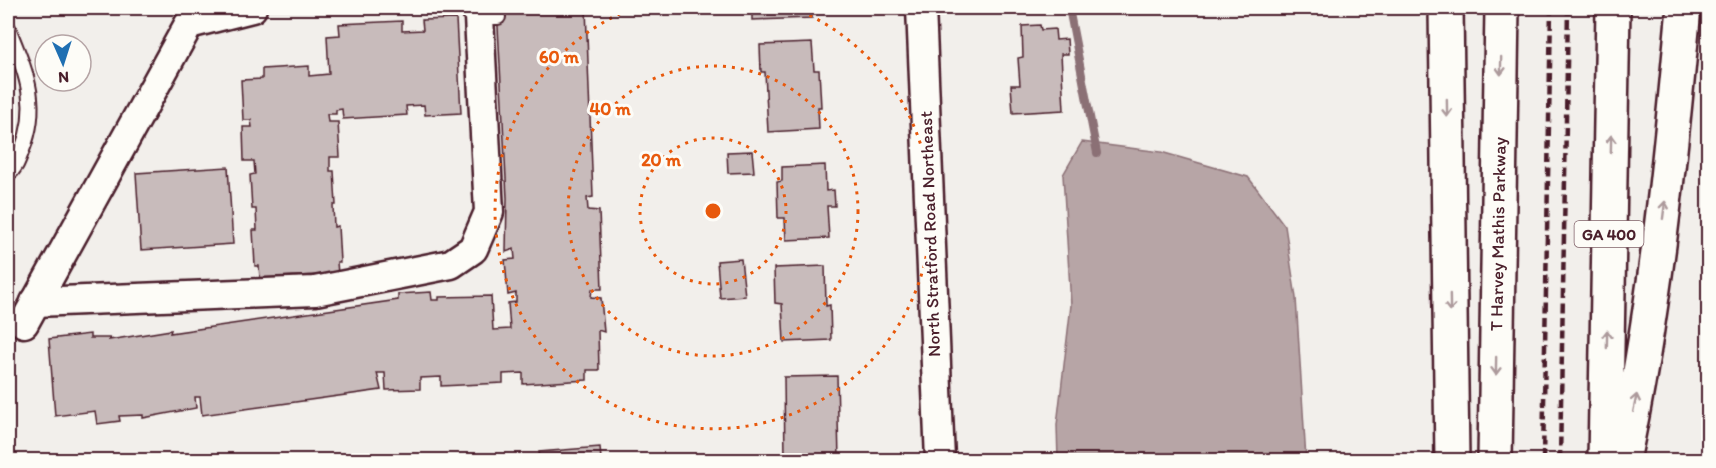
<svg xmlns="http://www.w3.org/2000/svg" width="1716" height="468" viewBox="0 0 1716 468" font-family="Itim,sans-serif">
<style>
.water{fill:#b7a5a6;stroke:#8b6f75;stroke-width:1.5}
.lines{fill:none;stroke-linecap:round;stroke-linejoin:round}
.stream{stroke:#8b6f75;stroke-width:8}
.building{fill:#c8bbbb;stroke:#4a1f2b;stroke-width:1.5}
.lane-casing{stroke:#4a1f2b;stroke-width:18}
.street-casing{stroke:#4a1f2b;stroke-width:33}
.highway-casing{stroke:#4a1f2b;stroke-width:38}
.path{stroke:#4a1f2b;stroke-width:4;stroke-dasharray:4.5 4.5;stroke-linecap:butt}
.lane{stroke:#fdfcf7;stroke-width:14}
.street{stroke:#fdfcf7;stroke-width:28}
.highway{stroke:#fdfcf7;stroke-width:33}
.rail{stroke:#4a1f2b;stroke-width:4.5;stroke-dasharray:9 4.5;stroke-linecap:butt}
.oneway{stroke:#ac999b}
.ring{fill:none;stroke:#e8590c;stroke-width:3;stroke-dasharray:3 6}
.labels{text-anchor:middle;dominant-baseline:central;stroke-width:6;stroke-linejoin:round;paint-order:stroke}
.shield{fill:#fdfcf7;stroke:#806168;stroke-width:1.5}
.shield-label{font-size:16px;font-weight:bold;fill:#4a1f2b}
.street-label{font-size:18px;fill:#4a1f2b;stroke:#fdfcf7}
.centre{fill:#e8590c;stroke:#fdfcf7;stroke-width:3}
.ring-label{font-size:18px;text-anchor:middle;font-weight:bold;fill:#e8590c;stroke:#fdfcf7;stroke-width:6;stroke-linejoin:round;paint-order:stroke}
</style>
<rect width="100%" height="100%" fill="#f2efeb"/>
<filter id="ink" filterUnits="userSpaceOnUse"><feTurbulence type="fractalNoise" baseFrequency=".0167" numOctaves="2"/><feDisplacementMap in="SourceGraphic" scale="12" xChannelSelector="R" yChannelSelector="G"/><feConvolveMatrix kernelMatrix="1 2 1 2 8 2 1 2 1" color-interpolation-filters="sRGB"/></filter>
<g filter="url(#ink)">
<!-- water -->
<polygon class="water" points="1082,142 1161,152 1248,177 1285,226 1296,298 1306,460 1058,460 1057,425 1071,305 1063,175"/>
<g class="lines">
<!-- stream -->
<polyline class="stream" points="1069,8 1097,153"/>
</g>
<!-- building -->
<g class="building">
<polygon points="497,8 586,8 593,197 587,198 588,210 599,211 602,289 592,289 591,297 601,298 604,332 598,330 599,370 587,370 587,380 523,384 523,373 503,374 503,383 441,386 441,377 420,378 420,389 386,390 385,373 377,373 381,390 202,415 200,397 195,397 196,408 143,418 143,415 119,416 120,421 97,424 95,411 55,416 49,339 90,334 90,338 110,338 109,340 171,330 170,333 398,300 398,294 431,292 432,300 439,300 439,297 491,296 493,330 510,329 508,303 516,302 516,293 508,295 505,260 515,259 514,249 506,252 507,198"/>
<polygon points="752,8 811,8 812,18 752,20"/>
<polygon points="456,19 461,113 425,115 424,105 406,106 407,115 343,119 342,109 336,110 336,114 327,114 328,122 338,122 340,157 330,157 330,171 334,171 336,205 333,205 334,227 338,226 340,262 337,262 338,274 260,278 259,266 255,266 253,230 257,230 256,209 252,209 250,175 255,174 254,161 244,161 243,127 252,127 251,120 243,120 241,80 262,79 262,69 309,66 309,76 329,74 327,36 340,35 339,24 402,21 402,31 423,30 422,20"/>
<polygon points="1040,25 1041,30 1055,29 1056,40 1067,39 1068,54 1061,54 1064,110 1013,113 1011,85 1020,85 1018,58 1023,57 1022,26"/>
<polygon points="812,43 814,70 819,70 821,107 818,107 819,129 768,132 765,72 761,72 760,45"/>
<polygon points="752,151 754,172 728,173 727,152"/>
<polygon points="825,165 826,191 834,190 835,206 827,206 829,238 786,240 785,218 778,218 777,182 782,181 782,167"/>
<polygon points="228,167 233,244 141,250 136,173"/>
<polygon points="741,259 745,296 720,298 717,261"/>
<polygon points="825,266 826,306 830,305 831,340 784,342 782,304 775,303 774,268"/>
<polygon points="837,376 839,460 785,460 784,377"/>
<polygon points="600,447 601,460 540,460 539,452"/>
</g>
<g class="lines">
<defs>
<g id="lane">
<polyline points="479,17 498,17"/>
<path d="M 8,28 C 25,71 41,103 22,150 C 18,160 16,168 8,174"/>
</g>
<g id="street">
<polyline points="921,8 940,460"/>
<polyline points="35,302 315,291 451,264 473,249 489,212 479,17 476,8"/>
<polyline points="24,323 189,24 252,8"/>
</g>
<g id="highway">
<polyline points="1446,8 1452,460"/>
<polyline points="1495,460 1502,8"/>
<polyline points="1605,460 1613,8"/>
<path d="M 1623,460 C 1655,311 1670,160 1684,8"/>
</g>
</defs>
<!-- lane casing -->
<use href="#lane" class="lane-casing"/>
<!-- street casing -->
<use href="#street" class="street-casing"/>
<!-- highway casing -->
<use href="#highway" class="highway-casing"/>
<!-- path -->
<polyline class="path" points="1703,460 1708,425"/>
<!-- lane -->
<use href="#lane" class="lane"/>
<!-- street -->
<use href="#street" class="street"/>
<!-- highway -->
<use href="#highway" class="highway"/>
<!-- rail -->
<g class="rail">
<polyline points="1543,460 1551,8"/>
<polyline points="1560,460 1568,8"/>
</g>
</g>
<!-- one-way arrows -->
<defs><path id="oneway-shaft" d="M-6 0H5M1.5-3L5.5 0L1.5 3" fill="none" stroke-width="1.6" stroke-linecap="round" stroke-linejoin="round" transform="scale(1.5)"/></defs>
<g class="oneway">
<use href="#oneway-shaft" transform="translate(1501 66) rotate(91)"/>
<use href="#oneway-shaft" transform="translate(1447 108) rotate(89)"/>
<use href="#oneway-shaft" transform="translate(1611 144) rotate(-89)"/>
<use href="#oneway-shaft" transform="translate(1664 210) rotate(-83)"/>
<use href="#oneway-shaft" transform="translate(1450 303) rotate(89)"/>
<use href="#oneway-shaft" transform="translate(1607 339) rotate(-89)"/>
<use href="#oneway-shaft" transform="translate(1496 366) rotate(91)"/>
<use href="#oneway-shaft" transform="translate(1635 403) rotate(-78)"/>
</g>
</g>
<!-- distance rings -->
<g class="ring">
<circle cx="713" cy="211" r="73"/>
<circle cx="713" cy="211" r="145"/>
<path d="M793 8A218 218 0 1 1 633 8"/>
</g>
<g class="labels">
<!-- shield labels -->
<rect class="shield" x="1574.5" y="221" width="69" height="26" rx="4.5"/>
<g class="shield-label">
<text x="1609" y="234">GA 400</text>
</g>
<!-- street labels -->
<g class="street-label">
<text transform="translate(930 234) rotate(-92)">North Stratford Road Northeast</text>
<text transform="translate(1498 234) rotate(-89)">T Harvey Mathis Parkway</text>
</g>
</g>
<circle cx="713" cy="211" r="9" class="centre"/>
<g class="ring-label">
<text x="559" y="63">60 m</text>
<text x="610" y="115">40 m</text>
<text x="661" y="166">20 m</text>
</g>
<!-- margin -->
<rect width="1716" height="468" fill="none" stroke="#fdfcf7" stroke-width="30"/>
<rect x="15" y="15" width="1686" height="438" fill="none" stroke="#4a1f2b" stroke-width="2" filter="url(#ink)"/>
<!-- north arrow -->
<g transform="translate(63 63) rotate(177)"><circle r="28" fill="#fdfcf7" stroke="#b5a4a5" stroke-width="1.5"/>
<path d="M0-4.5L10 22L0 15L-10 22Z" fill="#1f6fb2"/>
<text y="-9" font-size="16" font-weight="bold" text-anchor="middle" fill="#4a1f2b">N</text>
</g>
</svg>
